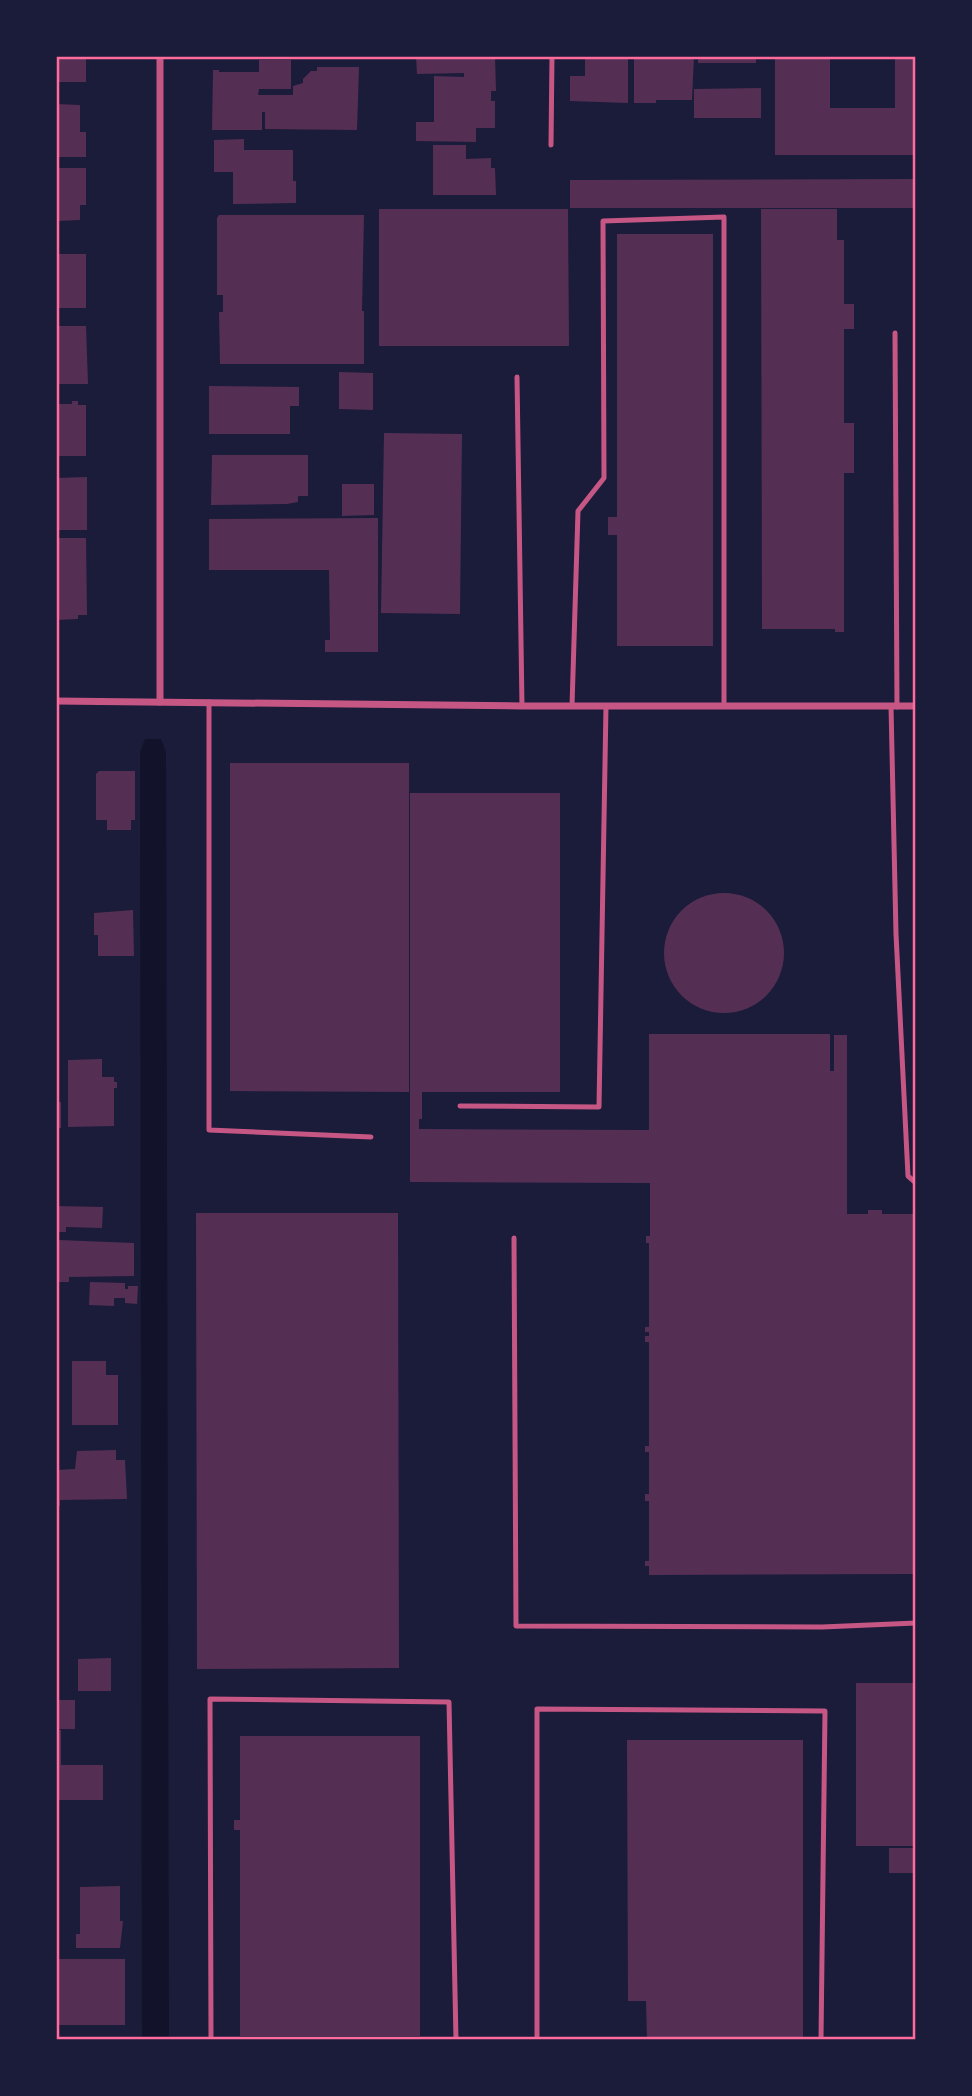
<svg xmlns="http://www.w3.org/2000/svg" width="972" height="2096" viewBox="0 0 972 2096" font-family="'Open Sans',sans-serif">
<style>
.water{fill:#12122b}
.building{fill:#542f53}
.lines{fill:none;stroke-linecap:round;stroke-linejoin:round}
.service{stroke:#c65784;stroke-width:5}
.minor{stroke:#c65784;stroke-width:7}
.neatline{fill:none;stroke:#ff6b9d;stroke-width:2.5}
</style>
<rect width="100%" height="100%" fill="#1b1b3a"/>
<!-- water -->
<polygon class="water" points="145,739 161,739 166,752 169,2040 142,2040 140,752"/>
<!-- building -->
<g class="building">
<rect x="56" y="56" width="30" height="26"/>
<polygon points="416,56 495,56 496,91 491,91 491,101 495,101 495,128 476,128 476,142 416,141 416,122 434,122 434,76 464,77 464,73 417,74"/>
<polygon points="585,56 628,56 628,103 570,101 570,76 585,76"/>
<polygon points="634,56 694,56 692,100 656,100 656,103 634,103"/>
<rect x="698" y="56" width="58" height="7"/>
<polygon points="775,56 830,56 830,108 895,108 895,56 916,56 916,155 775,155"/>
<polygon points="259,60 291,60 291,89 259,89 258,95 293,95 293,86 303,83 303,79 311,71 317,71 317,67 359,67 357,130 265,129 265,112 262,112 262,130 212,130 213,70 219,70 219,72 259,72"/>
<polygon points="761,88 761,118 694,118 694,89"/>
<polygon points="56,104 80,105 80,132 86,132 86,157 56,157"/>
<polygon points="244,139 244,150 293,150 293,181 296,181 296,203 233,204 233,172 214,172 214,140"/>
<polygon points="433,145 466,145 466,159 491,158 491,168 495,168 496,195 433,195"/>
<polygon points="56,168 86,168 86,205 80,205 80,220 56,221"/>
<polygon points="916,179 916,208 570,208 570,180"/>
<polygon points="379,209 568,209 569,346 379,346"/>
<polygon points="761,209 837,209 837,240 844,240 844,304 854,304 854,329 844,329 844,423 854,423 854,473 844,473 844,632 835,632 835,629 762,629"/>
<polygon points="219,215 364,215 362,311 364,311 364,364 220,364 219,312 223,312 223,295 217,295 217,218"/>
<polygon points="617,234 713,234 713,646 617,646 617,535 608,535 608,517 617,517"/>
<rect x="56" y="254" width="30" height="54"/>
<polygon points="56,326 86,326 88,384 56,384"/>
<polygon points="339,372 373,373 373,410 339,409"/>
<polygon points="209,386 299,387 299,406 290,406 290,434 209,434"/>
<polygon points="72,401 78,401 78,405 86,405 86,456 56,456 56,404 72,404"/>
<polygon points="384,433 462,434 460,614 381,613"/>
<polygon points="212,455 308,455 308,496 298,496 298,502 287,504 211,505"/>
<polygon points="87,477 87,530 56,530 56,478"/>
<polygon points="342,484 374,484 374,515 342,516"/>
<polygon points="378,518 378,652 325,652 325,640 330,640 329,570 209,570 209,519"/>
<polygon points="56,538 86,538 87,615 78,615 78,619 56,620"/>
<polygon points="230,763 409,763 409,1092 230,1091"/>
<polygon points="99,771 135,771 135,820 131,820 131,830 107,830 107,820 96,820 96,774"/>
<polygon points="410,793 560,793 560,1092 422,1092 422,1119 419,1119 419,1129 649,1130 649,1034 830,1034 830,1071 834,1071 834,1035 847,1035 847,1214 868,1214 868,1210 882,1210 882,1214 916,1214 916,1574 649,1575 649,1566 645,1566 645,1561 649,1561 649,1501 645,1501 645,1494 649,1494 649,1452 645,1452 645,1446 649,1446 649,1342 645,1342 645,1336 649,1336 649,1332 645,1332 645,1327 649,1327 649,1243 646,1243 646,1236 650,1236 650,1183 410,1182"/>
<circle cx="724" cy="953" r="60"/>
<polygon points="133,910 134,956 98,956 98,935 94,935 94,913"/>
<polygon points="102,1059 102,1077 114,1077 114,1082 117,1082 117,1088 114,1088 114,1126 68,1127 68,1060"/>
<rect x="56" y="1102" width="5" height="26"/>
<polygon points="56,1206 103,1207 102,1228 66,1227 66,1232 59,1232 59,1227 56,1227"/>
<polygon points="196,1213 398,1213 399,1668 197,1669"/>
<polygon points="59,1240 134,1243 134,1276 69,1277 69,1282 57,1282 59,1273 56,1273 56,1268 59,1268"/>
<polygon points="90,1282 125,1283 125,1289 128,1289 128,1286 138,1286 137,1304 125,1303 125,1298 114,1298 114,1306 89,1305"/>
<polygon points="72,1361 106,1361 106,1375 118,1375 118,1425 72,1425"/>
<polygon points="116,1450 116,1460 125,1460 127,1499 60,1500 60,1506 56,1506 56,1470 75,1469 77,1451"/>
<polygon points="111,1658 111,1691 78,1691 78,1659"/>
<rect x="856" y="1683" width="60" height="163"/>
<rect x="56" y="1700" width="19" height="29"/>
<polygon points="56,1730 61,1730 61,1765 103,1765 103,1800 56,1800"/>
<polygon points="240,1736 420,1736 420,2036 240,2036 240,1830 234,1830 234,1820 240,1820"/>
<polygon points="627,1740 803,1740 803,2039 647,2040 646,2001 628,2001"/>
<rect x="889" y="1848" width="27" height="25"/>
<polygon points="120,1886 120,1921 123,1921 120,1948 76,1948 76,1934 80,1934 80,1887"/>
<rect x="56" y="1959" width="69" height="66"/>
</g>
<g class="lines">
<!-- service -->
<g class="service">
<polyline points="551,145 552,56"/>
<polyline points="895,333 897,707"/>
<polyline points="517,377 522,706"/>
<polyline points="209,702 209,1130 371,1137"/>
<polyline points="572,706 578,511 604,478 603,221 724,217 724,706"/>
<polyline points="891,706 896,934 908,1176 916,1183"/>
<polyline points="460,1106 599,1107 606,706"/>
<polyline points="514,1238 516,1626 822,1627 916,1623"/>
<polyline points="211,2040 210,1699 449,1702 456,2040"/>
<polyline points="537,2040 537,1709 825,1711 821,2040"/>
</g>
<!-- minor -->
<g class="minor">
<polyline points="160,56 160,702"/>
<polyline points="56,701 522,706 916,706"/>
</g>
</g>
<!-- border -->
<rect width="972" height="2096" fill="none" stroke="#1b1b3a" stroke-width="116"/>
<rect x="58" y="58" width="856" height="1980" class="neatline"/>
</svg>
